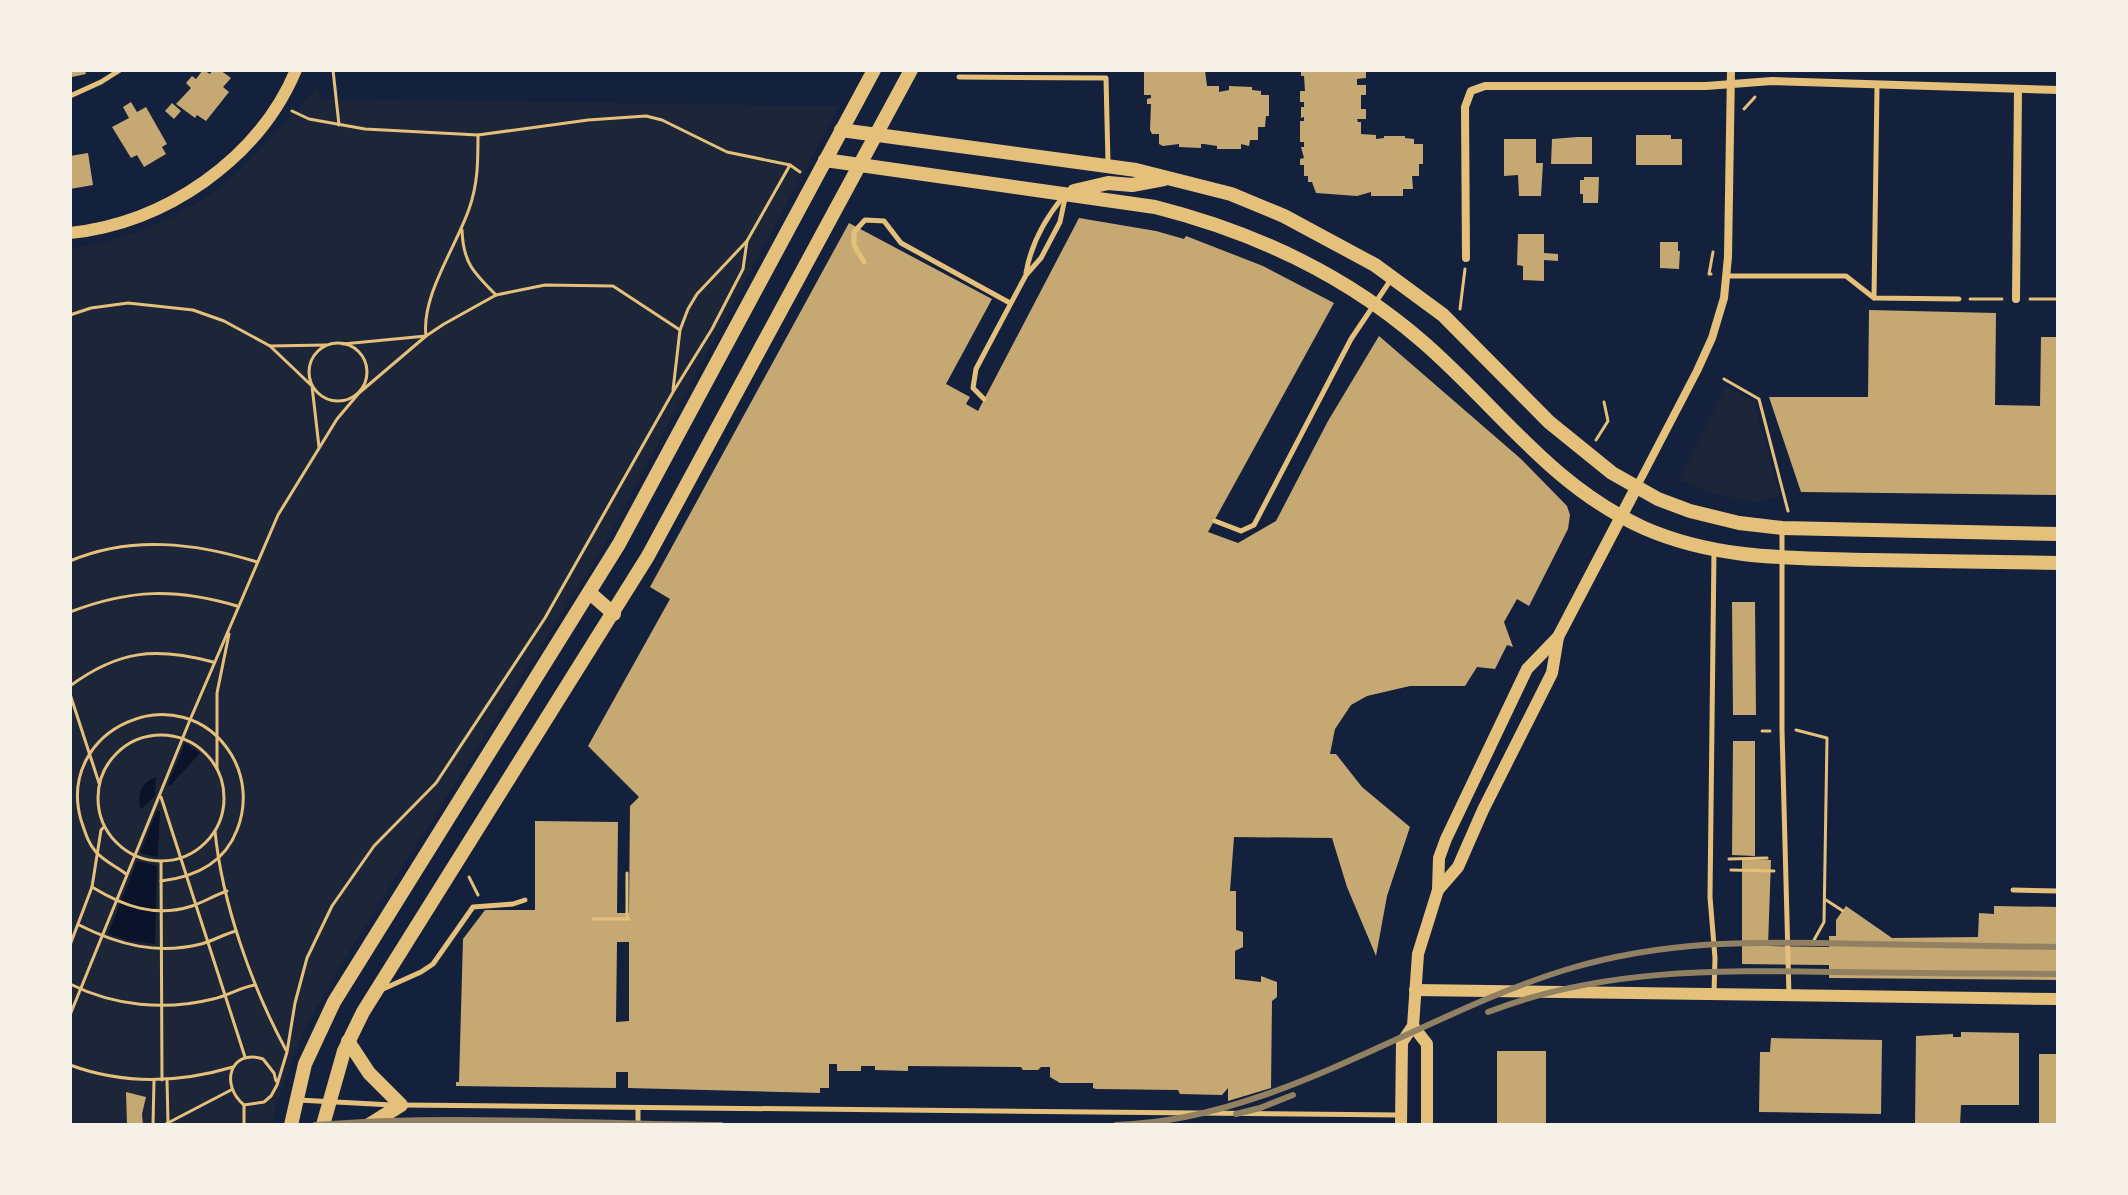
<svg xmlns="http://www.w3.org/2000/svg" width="2128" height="1195" viewBox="0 0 2128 1195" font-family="Inter,sans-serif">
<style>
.green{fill:#1d2539}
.water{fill:#0b132b}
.building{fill:#c6a872;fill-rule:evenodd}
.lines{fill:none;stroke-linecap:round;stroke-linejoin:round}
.path{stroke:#e5c07b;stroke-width:3}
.service{stroke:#e5c07b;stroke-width:5}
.minor{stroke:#e5c07b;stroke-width:8}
.tertiary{stroke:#e5c07b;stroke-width:12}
.secondary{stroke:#e5c07b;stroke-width:14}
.rail{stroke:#918062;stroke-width:6}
</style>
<rect width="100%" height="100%" fill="#14213d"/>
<!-- green -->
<g class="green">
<path d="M 319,87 L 320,99 L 839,106 L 598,556 L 345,958 L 303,1032 L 276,1104 L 272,1125 L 70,1125 L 70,249 C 134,238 194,214 242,168 C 269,142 292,113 319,87 Z"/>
<polygon points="1726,386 1754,401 1780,496 1754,502 1713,493 1679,480"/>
</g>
<!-- water -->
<g class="water">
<polygon points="185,743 200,753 170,786 168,784"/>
<path d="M 156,777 L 155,796 L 141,809 C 136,796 141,782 156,777 Z"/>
<polygon points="157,811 160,811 158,857 140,853"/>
<polygon points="137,861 157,866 155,944 130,941 108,934"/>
</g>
<!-- building -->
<g class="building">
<polygon points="71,70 85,70 86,74 72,77"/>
<polygon points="203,70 210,74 213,70 220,70 231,78 223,87 229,92 206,121 197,115 195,118 176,104 191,88 186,83 192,76 196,79"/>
<polygon points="1144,70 1205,70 1207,86 1219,86 1219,92 1229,90 1229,86 1252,87 1252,90 1261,91 1261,95 1269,95 1269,116 1266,116 1265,127 1258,127 1258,140 1250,140 1249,146 1241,144 1241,149 1217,149 1217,146 1204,144 1201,144 1201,148 1179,147 1179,144 1163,146 1159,144 1159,134 1152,134 1150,130 1151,104 1147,104 1147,99 1151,98 1151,95 1144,95"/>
<polygon points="1301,70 1366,70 1366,78 1357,79 1357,85 1366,85 1366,95 1361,95 1361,109 1366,109 1366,119 1357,119 1358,122 1361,122 1361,134 1376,135 1376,139 1384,138 1384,136 1405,136 1405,138 1414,139 1414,144 1423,144 1423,164 1419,164 1419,176 1412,176 1413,189 1403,189 1403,196 1371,196 1371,192 1357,196 1316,193 1312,182 1308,182 1308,176 1304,176 1304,165 1300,165 1300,159 1304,158 1301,147 1304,147 1304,142 1300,142 1300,121 1304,121 1304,117 1301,118 1301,107 1304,107 1304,102 1300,102 1300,91 1305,91 1304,76 1301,76"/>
<polygon points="131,102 137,112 146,107 167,144 162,147 166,154 144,167 137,155 131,158 112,127 129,118 123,107"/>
<polygon points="172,103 181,111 174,119 165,111"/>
<polygon points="1636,135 1671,135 1671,139 1682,139 1682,165 1636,165"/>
<polygon points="1577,137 1592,137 1592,164 1551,164 1552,139"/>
<polygon points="1504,139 1536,139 1536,163 1543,163 1541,196 1519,196 1518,175 1504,176"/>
<polygon points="88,153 93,185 70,189 70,156"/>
<polygon points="1584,177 1599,177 1598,203 1583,203 1583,194 1580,194 1580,180 1584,180"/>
<path d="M 1079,218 L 1156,231 L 1184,239 L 1186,236 L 1263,266 L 1334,303 L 1208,532 L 1238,543 L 1276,521 L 1328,421 L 1379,336 L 1521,459 L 1567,506 L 1570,515 L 1568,529 L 1529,606 L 1517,599 L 1504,622 L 1513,647 L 1507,645 L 1495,669 L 1477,667 L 1465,686 L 1410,686 L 1367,696 L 1351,705 L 1335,729 L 1330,754 L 1336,754 L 1362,787 L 1410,827 L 1387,896 L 1376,956 L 1347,887 L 1332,838 L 1234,837 L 1230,891 L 1236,891 L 1236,930 L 1243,932 L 1243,947 L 1235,951 L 1235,979 L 1261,982 L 1261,976 L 1277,982 L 1277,997 L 1272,1001 L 1271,1088 L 1228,1101 L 1228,1088 L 1222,1095 L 1180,1094 L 1178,1090 L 1096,1089 L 1093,1088 L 1093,1083 L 1060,1083 L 1050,1077 L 1050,1067 L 1041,1067 L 1038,1070 L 1023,1070 L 1021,1067 L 908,1066 L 908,1071 L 875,1070 L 875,1066 L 861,1066 L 861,1071 L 837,1071 L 837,1064 L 829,1064 L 829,1088 L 820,1088 L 820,1093 L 628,1088 L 628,1072 L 616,1072 L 616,1088 L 456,1086 L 456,1082 L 459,1082 L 463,939 L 485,910 L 535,910 L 535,821 L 618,822 L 617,913 L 629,913 L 630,806 L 639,797 L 588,746 L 670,599 L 650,587 L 849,223 L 992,299 L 946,384 L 970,397 L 966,404 L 978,411 ZM 617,942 L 629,942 L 629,1021 L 616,1022 Z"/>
<polygon points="1518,234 1544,234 1544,253 1558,254 1558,261 1544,260 1544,281 1523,280 1523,266 1517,265"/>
<polygon points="1660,242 1678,242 1678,251 1680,251 1679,269 1660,268"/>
<polygon points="1869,310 1996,313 1995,405 2040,406 2041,337 2058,337 2058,495 1801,492 1769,397 1868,397"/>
<polygon points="1732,602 1755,602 1756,715 1733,715"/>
<polygon points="1733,741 1755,741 1755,856 1732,855"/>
<polygon points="1742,859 1771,860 1768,946 1829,947 1829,936 1836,936 1836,920 1846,906 1892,938 1978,937 1979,913 1994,914 1994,906 2058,907 2058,980 1829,978 1829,965 1742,964"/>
<polygon points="1961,1032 2019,1033 2019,1105 1961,1105 1960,1125 1915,1125 1916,1036 1953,1034 1953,1037 1961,1037"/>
<polygon points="1771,1038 1882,1040 1881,1114 1759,1112 1760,1052 1770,1052"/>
<rect x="1497" y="1051" width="49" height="74"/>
<rect x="2039" y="1054" width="19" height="71"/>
<polygon points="126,1092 146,1097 142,1114 143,1125 127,1125"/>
</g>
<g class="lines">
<!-- path -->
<g class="path">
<polyline points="333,70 339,125"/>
<polyline points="1744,109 1755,97"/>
<polyline points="292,111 309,119 365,129 478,135 588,120 646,116 662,120 727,152 790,165 800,172"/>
<path d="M 462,230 C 463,263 474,273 496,295"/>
<polyline points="1711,274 1709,274 1713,252"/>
<polyline points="1970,299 2002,299"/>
<polyline points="2030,299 2058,299"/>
<polyline points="1460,309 1465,269"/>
<polyline points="70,315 91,308 128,303 193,310 224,321 270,346 312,386 319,447"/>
<circle cx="338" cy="372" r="29"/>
<path d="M 343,344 L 426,336 C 421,296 456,247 469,209 C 478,184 478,161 478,135"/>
<polyline points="270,346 326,345"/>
<polyline points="1724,379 1759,399 1788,511"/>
<polyline points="673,390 680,330 688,309 697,294 747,241 790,165"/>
<polyline points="1596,440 1608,421 1604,402"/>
<path d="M 70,561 C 131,535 196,543 257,562"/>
<path d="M 70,612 C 130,589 176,588 237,606"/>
<path d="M 70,686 C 119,650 155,647 213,662"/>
<polyline points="70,694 99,783"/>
<polyline points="1796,730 1827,738 1824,922 1814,940"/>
<polyline points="1762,731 1770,731"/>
<circle cx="161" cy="798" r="63"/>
<polyline points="217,769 217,693 229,634"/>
<polyline points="161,797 245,1057"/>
<path d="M 215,831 C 222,903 252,987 286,1050"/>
<polyline points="1729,859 1767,858"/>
<polyline points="161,862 162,1080"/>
<polyline points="1731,870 1774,871"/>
<polyline points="627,873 627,919"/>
<path d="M 126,874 C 117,867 104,861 96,852 C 88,843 85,832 81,820 C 55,728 181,673 231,754 C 245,777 247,805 237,830 C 224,864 195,877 161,881"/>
<polyline points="469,877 478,895"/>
<path d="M 92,887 C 123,906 155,918 192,906 C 204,902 215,895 227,891"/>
<polyline points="1826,900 1843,911"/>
<polyline points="593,919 629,919"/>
<path d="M 79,925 C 119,945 157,955 201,944 C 213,941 224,934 236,931"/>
<polyline points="70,945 92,887 101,830 104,827"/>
<path d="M 70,984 C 114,1006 165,1011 213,999 C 227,996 241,987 255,985"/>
<polyline points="70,1015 190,720 278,515 337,419 359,393 426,336 444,324 496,295 545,285 613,286 680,330"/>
<path d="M 70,1065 C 124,1085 179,1083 233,1067"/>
<polyline points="167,1079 168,1124"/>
<polyline points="244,1105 264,1102 271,1096 277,1085 287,1052 295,1003 307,958 332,906 374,846 436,783 545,618 673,392 712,329 743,269 747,241"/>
<path d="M 244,1105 C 219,1084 231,1048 263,1059 L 274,1073 L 276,1081"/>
<polyline points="153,1125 154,1080"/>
<polyline points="164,1125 231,1090"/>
<polyline points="244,1125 244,1105"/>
</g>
<!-- service -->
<g class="service">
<polyline points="959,77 1106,78 1108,163"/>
<polyline points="70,96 101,82 120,70"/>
<polyline points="864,262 854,245 854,232 865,220 884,221 901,243 1010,303"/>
<path d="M 1026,273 C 1031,244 1044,220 1063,197"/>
<polyline points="1727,276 1846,276 1874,298 1959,299"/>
<polyline points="1874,298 1877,86"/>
<polyline points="984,399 973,388 976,369 986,350 1026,275 1041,258 1060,222 1065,198"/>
<polyline points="1215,521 1241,531 1254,525 1351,339 1392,278"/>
<polyline points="1782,529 1782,730 1789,995"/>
<polyline points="1714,551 1710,897 1715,958 1714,993"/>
<polyline points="2013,890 2058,891"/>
<polyline points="383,989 421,972 433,964 473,907 513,904 525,900"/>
<polyline points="298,1100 392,1105"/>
<polyline points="402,1105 1400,1115"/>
<polyline points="638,1125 638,1108"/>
</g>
<!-- minor -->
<g class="minor">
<polyline points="1466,258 1465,107 1471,91 1485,86 1706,86 1772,81 2058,90"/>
<polyline points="2016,299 2018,90"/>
<polyline points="1636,488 1697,371 1712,338 1724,298 1728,257 1731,70"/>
</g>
<!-- tertiary -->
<g class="tertiary">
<path d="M 70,233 C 165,223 258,160 296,70"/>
<polyline points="1438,890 1458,867 1483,810 1547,683 1552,673 1558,637"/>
<polyline points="1415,990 2058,999"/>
<polyline points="1413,1026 1427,1044 1427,1125"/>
<polyline points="1401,1125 1402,1042 1413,1026 1418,954 1438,890 1439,858 1446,839 1527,669 1558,637 1636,488"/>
</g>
<!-- secondary -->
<g class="secondary">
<polyline points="841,130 1136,170 1231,194 1284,216 1375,265 1443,315 1549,422 1612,473 1658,499 1690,511 1739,523 1782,528 2058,534"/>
<path d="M 825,160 L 1155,207 C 1254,232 1345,274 1423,342 C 1498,407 1550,485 1644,528 C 1717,560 1792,558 1870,560 C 1933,561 1995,562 2058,563"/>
<polyline points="1074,191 1108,183 1132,185 1164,179"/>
<polyline points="590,593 614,614"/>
<polyline points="348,1041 369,1073 401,1105 369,1125"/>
<polyline points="291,1125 305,1064 334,1002 619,544 874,70"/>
<polyline points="323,1125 344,1051 363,1012 648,556 911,70"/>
</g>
<!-- rail -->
<g class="rail">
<path d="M 1488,1012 C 1599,969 1714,970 1832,972 C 1907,973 1983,974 2058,974"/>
<polyline points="1236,1114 1260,1108 1293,1095"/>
<path d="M 315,1125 C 449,1114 586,1124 721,1125"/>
<path d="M 1116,1125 C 1273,1121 1419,1015 1565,970 C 1666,939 1760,941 1865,944 C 1929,945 1994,946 2058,947"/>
</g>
</g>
<!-- border -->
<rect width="2128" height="1195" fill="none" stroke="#f6f1e7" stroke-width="144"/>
</svg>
